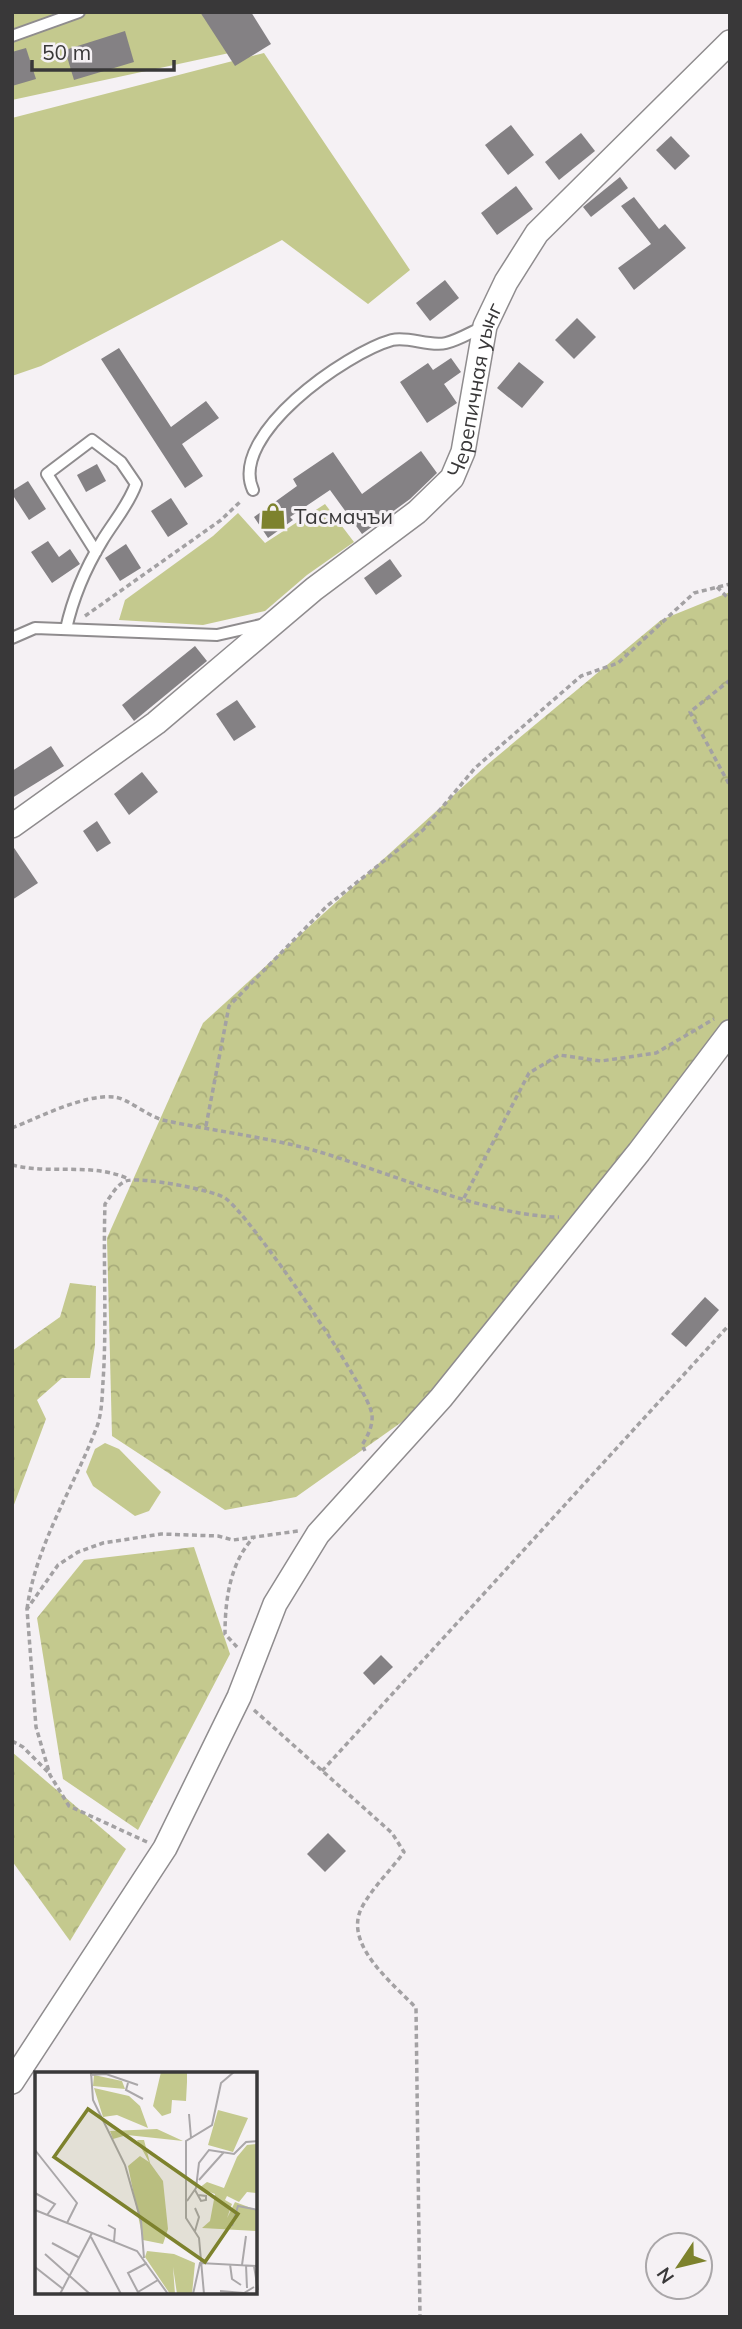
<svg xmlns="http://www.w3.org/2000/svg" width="742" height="2329" viewBox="0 0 742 2329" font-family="Mulish,sans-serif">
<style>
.grass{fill:#c4c98e}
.forest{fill:url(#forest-crowns)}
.building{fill:#848184}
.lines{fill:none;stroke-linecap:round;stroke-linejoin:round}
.lane-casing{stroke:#8f8c8e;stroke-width:14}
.street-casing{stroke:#8f8c8e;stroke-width:26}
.path{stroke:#a3a1a3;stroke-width:3.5;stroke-dasharray:5 3.5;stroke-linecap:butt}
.lane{stroke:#fff;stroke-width:10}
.street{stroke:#fff;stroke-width:23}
.labels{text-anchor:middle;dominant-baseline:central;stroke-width:6;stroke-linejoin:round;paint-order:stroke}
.street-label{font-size:21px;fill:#393839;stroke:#f5f1f4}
.poi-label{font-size:21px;fill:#393839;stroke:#f5f1f4;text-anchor:start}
.inset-road{fill:none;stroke:#aaa7a9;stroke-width:2}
.view{fill:#7d822d;fill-opacity:0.15;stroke:#7d822d;stroke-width:3.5}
.inset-edge{fill:none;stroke:#393839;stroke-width:3.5}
</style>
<defs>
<pattern id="forest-crowns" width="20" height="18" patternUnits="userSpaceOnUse" patternTransform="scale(1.75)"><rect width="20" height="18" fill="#c4c98e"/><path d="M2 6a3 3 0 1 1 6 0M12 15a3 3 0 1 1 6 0" fill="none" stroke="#a9ad7b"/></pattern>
</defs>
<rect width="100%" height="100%" fill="#f5f1f4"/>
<!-- grass -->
<g class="grass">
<polygon points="12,12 212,12 234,52 12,100"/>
<polygon points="264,53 410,270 368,304 282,240 41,366 12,376 12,118"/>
<polygon points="325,504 354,542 307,575 265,611 203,625 119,620 125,600 213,536 238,513 265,543"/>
<polygon points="105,1443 119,1449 161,1492 149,1511 135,1516 93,1486 86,1472 95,1449"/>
</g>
<!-- forest -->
<g class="forest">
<polygon points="730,592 730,1018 423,1407 296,1497 225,1510 112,1436 107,1238 203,1023 488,764 661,620"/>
<polygon points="70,1283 96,1286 95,1345 90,1378 62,1378 37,1400 46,1419 12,1510 12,1351 60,1317"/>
<polygon points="194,1547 230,1654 138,1830 63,1779 37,1618 84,1560"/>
<polygon points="12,1752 126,1849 70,1941 12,1861"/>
</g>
<!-- building -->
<g class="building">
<polygon points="200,12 251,12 271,44 235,66"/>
<polygon points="125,31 134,62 74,80 65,50"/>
<polygon points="26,48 36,79 12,86 12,52"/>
<polygon points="511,125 534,155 508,175 485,145"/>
<polygon points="581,133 595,151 559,180 545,162"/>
<polygon points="671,136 690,156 675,170 656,150"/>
<polygon points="620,177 628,188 591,217 583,207"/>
<polygon points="516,186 533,209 497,235 481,213"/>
<polygon points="634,197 659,229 665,224 686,248 634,290 618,268 651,244 621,206"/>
<polygon points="445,280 459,298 430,321 416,303"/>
<polygon points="577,318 596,337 574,359 555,340"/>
<polygon points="119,348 171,427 206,401 219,418 182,444 203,476 185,488 101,359"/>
<polygon points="451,358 461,372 444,384 457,403 427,423 400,382 428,363 433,370"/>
<polygon points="519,362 544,382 522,408 497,388"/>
<polygon points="421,451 437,473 410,499 362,534 330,490 290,517 293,520 268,538 254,517 297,486 293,479 333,452 362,494"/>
<polygon points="97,464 106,481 86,492 77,475"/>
<polygon points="28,481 46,509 29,520 12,494 12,491"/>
<polygon points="171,498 188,524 168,537 151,511"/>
<polygon points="48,541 59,557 70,549 80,564 52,583 31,552"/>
<polygon points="126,544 141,568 120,581 105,558"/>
<polygon points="390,559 402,576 376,595 364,578"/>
<polygon points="195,646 207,661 134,721 122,705"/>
<polygon points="237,700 256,727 234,741 216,714"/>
<polygon points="51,746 64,766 12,798 12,771"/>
<polygon points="142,772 158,792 129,815 114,794"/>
<polygon points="97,821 111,843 97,852 83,831"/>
<polygon points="12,845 38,883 12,900"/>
<polygon points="705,1297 719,1310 686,1347 671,1334"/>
<polygon points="381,1655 393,1667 374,1685 363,1673"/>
<polygon points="328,1833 346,1851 325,1872 307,1854"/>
</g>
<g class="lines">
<defs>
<g id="lane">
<polyline points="12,36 79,12"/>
<path d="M 253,490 C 228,435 346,353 392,340 C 409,336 429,347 446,343 C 459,340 473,331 485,326"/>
<path d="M 66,629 C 73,597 85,569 102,541 C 114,521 128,506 136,484 L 121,462 L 92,440 L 47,474 L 96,552"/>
<polyline points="12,638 35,628 217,635 265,624"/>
</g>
<g id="street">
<path id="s1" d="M 12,826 L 156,723 L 314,589 L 417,512 L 452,478 L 463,452 L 485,326 L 506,282 L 537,233 L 730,42"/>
<polyline points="12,2082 165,1848 239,1697 275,1604 318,1534 441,1398 639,1152 730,1032"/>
</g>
</defs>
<!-- lane casing -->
<use href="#lane" class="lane-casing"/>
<!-- street casing -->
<use href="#street" class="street-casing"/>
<!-- path -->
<g class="path">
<polyline points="717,587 730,600"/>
<polyline points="85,616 221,520 242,500"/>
<polyline points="730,680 690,712 730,786"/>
<polyline points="206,1126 229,1006 327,906 423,830 475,768 581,676 618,663 694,593 730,584"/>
<path d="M 12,1128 C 40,1117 84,1094 114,1097 C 128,1098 149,1118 167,1121 C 215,1131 265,1137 313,1150 C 386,1171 486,1216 559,1217"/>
<path d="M 12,1165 C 52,1175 91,1162 129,1179"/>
<polyline points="464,1198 529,1073 559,1055 601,1061 656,1053 714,1019"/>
<path d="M 27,1609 C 36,1544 73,1489 96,1429 C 102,1415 102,1397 103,1382 C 107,1323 103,1263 105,1204 C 111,1196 116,1185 126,1181 C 139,1176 213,1190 225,1198 C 249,1214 370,1389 372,1415 C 373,1425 368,1436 362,1445 L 365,1451"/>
<path d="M 237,1647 L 225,1634 C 225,1600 230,1562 254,1537"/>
<path d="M 254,1710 L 392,1833 L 404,1852 C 391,1870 371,1889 361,1909 C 344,1946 394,1984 416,2008 L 420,2317"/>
<polyline points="12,1741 23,1747 50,1774"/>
<polyline points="322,1771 730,1324"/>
<polyline points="147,1842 69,1806 50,1775 36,1727 27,1609 58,1565 78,1552 103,1543 161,1534 218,1536 233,1540 298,1531"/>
</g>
<!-- lane -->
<use href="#lane" class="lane"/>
<!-- street -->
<use href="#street" class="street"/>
</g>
<!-- icons -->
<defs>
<symbol id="shop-bare" viewBox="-9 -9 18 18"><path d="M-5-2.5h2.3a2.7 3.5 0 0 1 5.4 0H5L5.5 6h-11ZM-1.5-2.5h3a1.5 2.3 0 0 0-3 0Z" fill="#7d822d" stroke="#f5f1f4" stroke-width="2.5" paint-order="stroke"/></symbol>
</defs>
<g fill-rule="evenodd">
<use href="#shop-bare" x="254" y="497" width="38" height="38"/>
</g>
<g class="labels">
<!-- street labels -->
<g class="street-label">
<text stroke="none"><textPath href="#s1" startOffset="653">Черепичная уынг</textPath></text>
</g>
<!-- poi labels -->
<g class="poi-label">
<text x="294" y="516">Тасмачъи</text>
</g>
</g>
<!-- overview -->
<g transform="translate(35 2072)">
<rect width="222" height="222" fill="#f5f1f4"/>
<path d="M 183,38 L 213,46 L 198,80 L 173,73 ZM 222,72 L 222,121 L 212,120 L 204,130 L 192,124 L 190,128 L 197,132 L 192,146 L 200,130 L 222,138 L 222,159 L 167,156 L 175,149 L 180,122 L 164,116 L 172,110 L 189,116 L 202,85 L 212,73 Z" fill="#c4c98e"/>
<path d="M 126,0 L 152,0 L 152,10 L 151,29 L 137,28 L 136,41 L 127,44 L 118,34 ZM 59,3 L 87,9 L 90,17 L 58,14 ZM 59,16 L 94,24 L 105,34 L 113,56 L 82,43 L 68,45 ZM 122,57 L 148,69 L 92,63 L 78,67 L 75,59 ZM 102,68 L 109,68 L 115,91 L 128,109 L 133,157 L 128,172 L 108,168 L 93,94 L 105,84 L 114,90 ZM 112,179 L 139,182 L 160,191 L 157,222 L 142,222 L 138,195 L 140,222 L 135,222 L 110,185 Z" fill="#c4c98e"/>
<path class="inset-road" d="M 56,0 L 58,28 L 90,93 L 106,149 L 109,186M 55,3 L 71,2 L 103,13M 93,11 L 91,18 L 108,27M 154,42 L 156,66M 0,78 L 42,131 L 32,151M 164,108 L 189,80M 160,118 L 166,129 L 171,128 L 171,124 L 163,123M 0,121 L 20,132 L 12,143M 152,129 L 161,116 L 164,91 L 174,78 L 199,82 L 211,70 L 223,69M 160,136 L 164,145 L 160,159M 0,138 L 102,179 L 133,222M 73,153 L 80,157 L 79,170M 197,154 L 203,134 L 223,138M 56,165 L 86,222M 17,171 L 45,186M 10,182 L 55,222M 195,192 L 197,207 L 206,213M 207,193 L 211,164M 211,193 L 212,216M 219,194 L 223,218M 0,195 L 28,217M 185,219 L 209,221 L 219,215M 103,220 L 123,208M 25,222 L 57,161M 104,222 L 93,201 L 112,191M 158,222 L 165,191 L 223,194M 169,222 L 164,166 L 151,146 L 151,69 L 177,53 L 186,11 L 199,0"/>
<path class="view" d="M 53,37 L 203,142 L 170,190 L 19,85 Z"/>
<rect width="222" height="222" class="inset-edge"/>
</g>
<!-- border -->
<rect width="742" height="2329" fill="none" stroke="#393839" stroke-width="28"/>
<!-- north arrow -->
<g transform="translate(679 2266) rotate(235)"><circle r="33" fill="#f5f1f4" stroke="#aaa7a9" stroke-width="2"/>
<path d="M0-5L12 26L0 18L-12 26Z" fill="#7d822d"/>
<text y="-10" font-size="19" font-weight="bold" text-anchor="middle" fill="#393839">N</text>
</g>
<!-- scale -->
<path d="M32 60v10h142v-10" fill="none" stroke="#393839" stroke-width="3.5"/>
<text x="42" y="60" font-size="21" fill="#393839" stroke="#f5f1f4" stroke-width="5" paint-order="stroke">50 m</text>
</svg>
